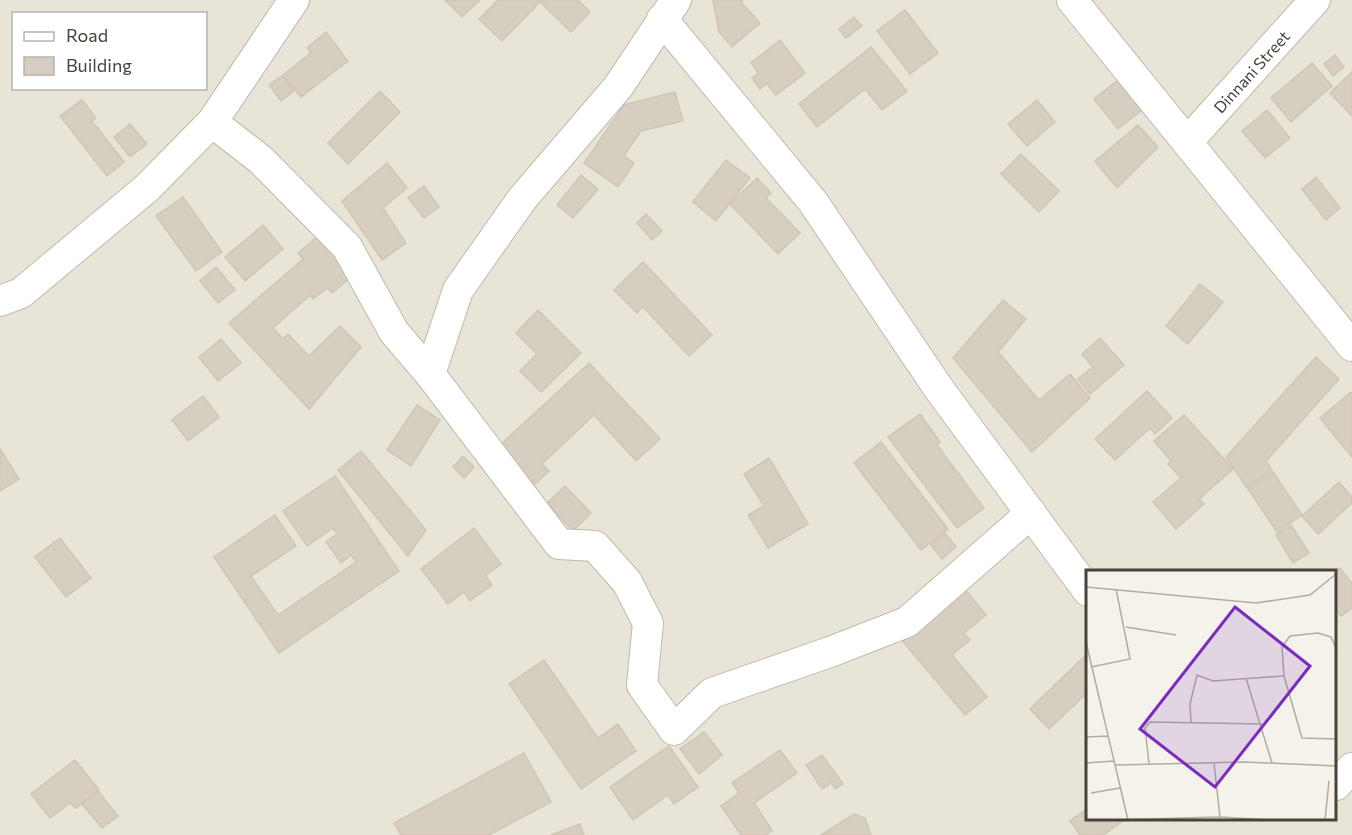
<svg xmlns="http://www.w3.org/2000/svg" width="1352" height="835" viewBox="0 0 1352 835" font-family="Commissioner,sans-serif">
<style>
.residential{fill:#e8e4d8;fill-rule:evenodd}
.building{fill:#d6cec0;stroke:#d0c6b3;stroke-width:1.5}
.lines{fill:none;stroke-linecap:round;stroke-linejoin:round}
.minor-casing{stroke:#c0baad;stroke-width:32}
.minor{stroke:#fff;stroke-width:30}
.labels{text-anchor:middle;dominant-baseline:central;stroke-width:4.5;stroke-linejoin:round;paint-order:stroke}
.street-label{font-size:16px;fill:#484238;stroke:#fff}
.inset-road{fill:none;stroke:#afaca3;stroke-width:1.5}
.view{fill:#7b2cbf;fill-opacity:0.15;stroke:#7b2cbf;stroke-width:3}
.inset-edge{fill:none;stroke:#484238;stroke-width:3}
</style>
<rect width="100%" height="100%" fill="#f4f2ea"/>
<!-- residential -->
<path class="residential" d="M 0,0 L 1352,0 L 1352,835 L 0,835 ZM 14,14 L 206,14 L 206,88 L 14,88 ZM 1088,571 L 1336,571 L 1336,818 L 1088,818 Z"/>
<!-- building -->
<g class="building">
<polygon points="445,0 480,0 462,17"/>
<polygon points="498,0 578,0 590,12 571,32 540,2 502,41 479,19"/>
<polygon points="713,0 743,0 741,2 760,23 732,47 719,32"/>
<polygon points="905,10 938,53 910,74 877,31"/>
<polygon points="854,17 862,26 846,38 839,29"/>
<polygon points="326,32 348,61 301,97 283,75 311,53 307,48"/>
<polygon points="780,40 805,73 776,95 766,83 760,89 752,78 758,73 751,63"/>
<polygon points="871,47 907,91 882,110 865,89 817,127 799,104"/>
<polygon points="1335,55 1344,67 1333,76 1324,64"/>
<polygon points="1312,63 1332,86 1291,122 1271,98"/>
<polygon points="1352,72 1352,116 1330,93"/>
<polygon points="282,76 294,91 281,101 269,85"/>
<polygon points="1118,80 1142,110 1118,129 1094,99"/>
<polygon points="380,91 400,112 348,164 328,143"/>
<polygon points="675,92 683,121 641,131 624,156 634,163 618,187 584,163 624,105"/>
<polygon points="82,100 96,118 92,121 124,162 107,176 60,116"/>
<polygon points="1037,100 1055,122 1027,146 1008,124"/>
<polygon points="1267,110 1290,138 1265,158 1242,131"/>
<polygon points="130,124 147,144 130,157 114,137"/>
<polygon points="1138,125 1158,147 1117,188 1095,161"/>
<polygon points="1021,154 1059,191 1039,212 1001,174"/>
<polygon points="726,160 750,178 716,221 693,202"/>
<polygon points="387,163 407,188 383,208 406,243 382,260 342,201"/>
<polygon points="581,175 598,189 573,218 557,205"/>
<polygon points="1316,177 1340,208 1326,220 1302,189"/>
<polygon points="757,178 771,193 766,198 800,233 778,254 730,204"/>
<polygon points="424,186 439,207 424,218 408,198"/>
<polygon points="183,197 222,252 196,271 156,216"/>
<polygon points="646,214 662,231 652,240 637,223"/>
<polygon points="263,225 283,249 245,281 225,257"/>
<polygon points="318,236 352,276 332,293 327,288 313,299 310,295 273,328 283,339 288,334 309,356 340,326 361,347 309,409 229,323 303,259 298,253"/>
<polygon points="643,262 712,335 689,356 643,307 637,313 614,290"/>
<polygon points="216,267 235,290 218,303 200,281"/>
<polygon points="1200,284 1223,302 1188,344 1166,326"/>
<polygon points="1003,300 1026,319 998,352 1039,400 1070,374 1090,398 1032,452 953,358"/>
<polygon points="538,310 581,353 541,392 520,371 537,354 516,333"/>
<polygon points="1100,338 1124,365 1090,394 1078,379 1093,367 1082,354"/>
<polygon points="221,339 241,363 218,381 199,357"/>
<polygon points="1316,357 1339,379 1266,461 1272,470 1247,488 1226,457"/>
<polygon points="589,363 660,439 636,461 594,415 542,464 549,471 533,486 498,447"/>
<polygon points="1147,391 1172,418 1155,434 1150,428 1115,460 1095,439"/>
<polygon points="1351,392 1352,394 1352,457 1320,418"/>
<polygon points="203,396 219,417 188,441 172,420"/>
<polygon points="417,405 440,420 411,466 387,450"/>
<polygon points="920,414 940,442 937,445 984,508 957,528 888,437"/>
<polygon points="1184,415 1233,469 1199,499 1204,504 1176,529 1153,502 1181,478 1168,464 1171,461 1154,441"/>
<polygon points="881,442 948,529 921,550 854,463"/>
<polygon points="0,449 19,479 0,491"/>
<polygon points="361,451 426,530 408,556 338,470"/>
<polygon points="463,456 474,467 464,478 453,467"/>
<polygon points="769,458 808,524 768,548 748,515 764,506 744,474"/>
<polygon points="1273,472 1302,515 1277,532 1248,489"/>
<polygon points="335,476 399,571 279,653 214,557 275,515 296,546 251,576 278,615 356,562 351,555 341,563 326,542 337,534 333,528 307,546 283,511"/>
<polygon points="1339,482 1352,497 1352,503 1318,534 1302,516"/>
<polygon points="565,486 591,513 573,531 547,503"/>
<polygon points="1291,525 1309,553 1293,563 1276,535"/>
<polygon points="474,528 501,564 485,576 492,585 470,601 464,592 448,604 421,569"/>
<polygon points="945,533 956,547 942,559 931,545"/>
<polygon points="60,538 91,578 66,597 35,557"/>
<polygon points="1340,568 1352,583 1352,608 1341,616 1336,610 1336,571"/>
<polygon points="962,586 986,615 964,633 970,640 952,655 987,697 965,715 900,638"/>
<polygon points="1088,653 1088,692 1049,729 1030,709"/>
<polygon points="544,660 598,738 618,724 636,751 581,789 509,684"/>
<polygon points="704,732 722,755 699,774 680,749"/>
<polygon points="669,746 698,787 674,804 668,795 633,820 610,787"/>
<polygon points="780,750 797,773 754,803 772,830 766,835 741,835 721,806 739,793 732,783"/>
<polygon points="524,753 551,802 489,835 401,835 394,823"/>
<polygon points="822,755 843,784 835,789 831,783 822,789 806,765"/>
<polygon points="75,760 99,790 76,808 70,803 50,818 31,794"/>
<polygon points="98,791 118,816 102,828 82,804"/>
<polygon points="1088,808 1088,818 1127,818 1103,835 1080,835 1070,821"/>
<polygon points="854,814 865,818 871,835 821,835"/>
<polygon points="580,824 584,835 551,835"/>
</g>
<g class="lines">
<defs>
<g id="minor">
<polyline points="1072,0 1352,346"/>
<polyline points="662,19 813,202 939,389 1088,591"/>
<polyline points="212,122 261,160 347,247 394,332 430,374 559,544 595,546 627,582 648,623 642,685 674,730 712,693 830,652 907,622 1031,513"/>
<path id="s1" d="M 1188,141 L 1315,0"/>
<polyline points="0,301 21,293 147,188 212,122 294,0"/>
<polyline points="430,374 458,290 522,199 618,87 676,0"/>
<polyline points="1336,785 1352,768"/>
</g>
</defs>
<!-- minor casing -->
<use href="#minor" class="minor-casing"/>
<!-- minor -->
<use href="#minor" class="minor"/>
</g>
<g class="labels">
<!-- street labels -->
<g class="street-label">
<text stroke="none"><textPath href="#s1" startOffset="94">Dinnani Street</textPath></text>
</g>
</g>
<!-- overview -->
<g transform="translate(1086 570)">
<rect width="250" height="250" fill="#f4f2ea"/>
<path class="inset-road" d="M 0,17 L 170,33 L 224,25 L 250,4M 40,57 L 90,65M 0,72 L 42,250M 251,80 L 245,67 L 232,63 L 204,66 L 196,77 L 198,106 L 216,168 L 251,169M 5,97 L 44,89 L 30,19M 160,108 L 186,193M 105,152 L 104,134 L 111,105 L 127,111 L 198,106M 0,167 L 22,166M 0,193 L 28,191M 63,193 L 59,158 L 64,152 L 176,154M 29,195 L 159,192 L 251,196M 5,223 L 34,218M 134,247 L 183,250M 28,250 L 134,247 L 128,193M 183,250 L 208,250M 239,250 L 243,211"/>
<path class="view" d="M 149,37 L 224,96 L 129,217 L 54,159 Z"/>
<rect width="250" height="250" class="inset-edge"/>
</g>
<!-- legend -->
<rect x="12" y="12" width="195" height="78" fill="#ffffff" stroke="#b6b3af" stroke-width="1.5"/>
<rect x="24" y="32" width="30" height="9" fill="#ffffff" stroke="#b6b3af" stroke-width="1.5"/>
<text x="66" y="42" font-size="18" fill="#484238">Road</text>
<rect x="24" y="57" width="30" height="18" fill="#d6cec0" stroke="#b6b3af" stroke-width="1.5"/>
<text x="66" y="72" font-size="18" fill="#484238">Building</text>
</svg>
